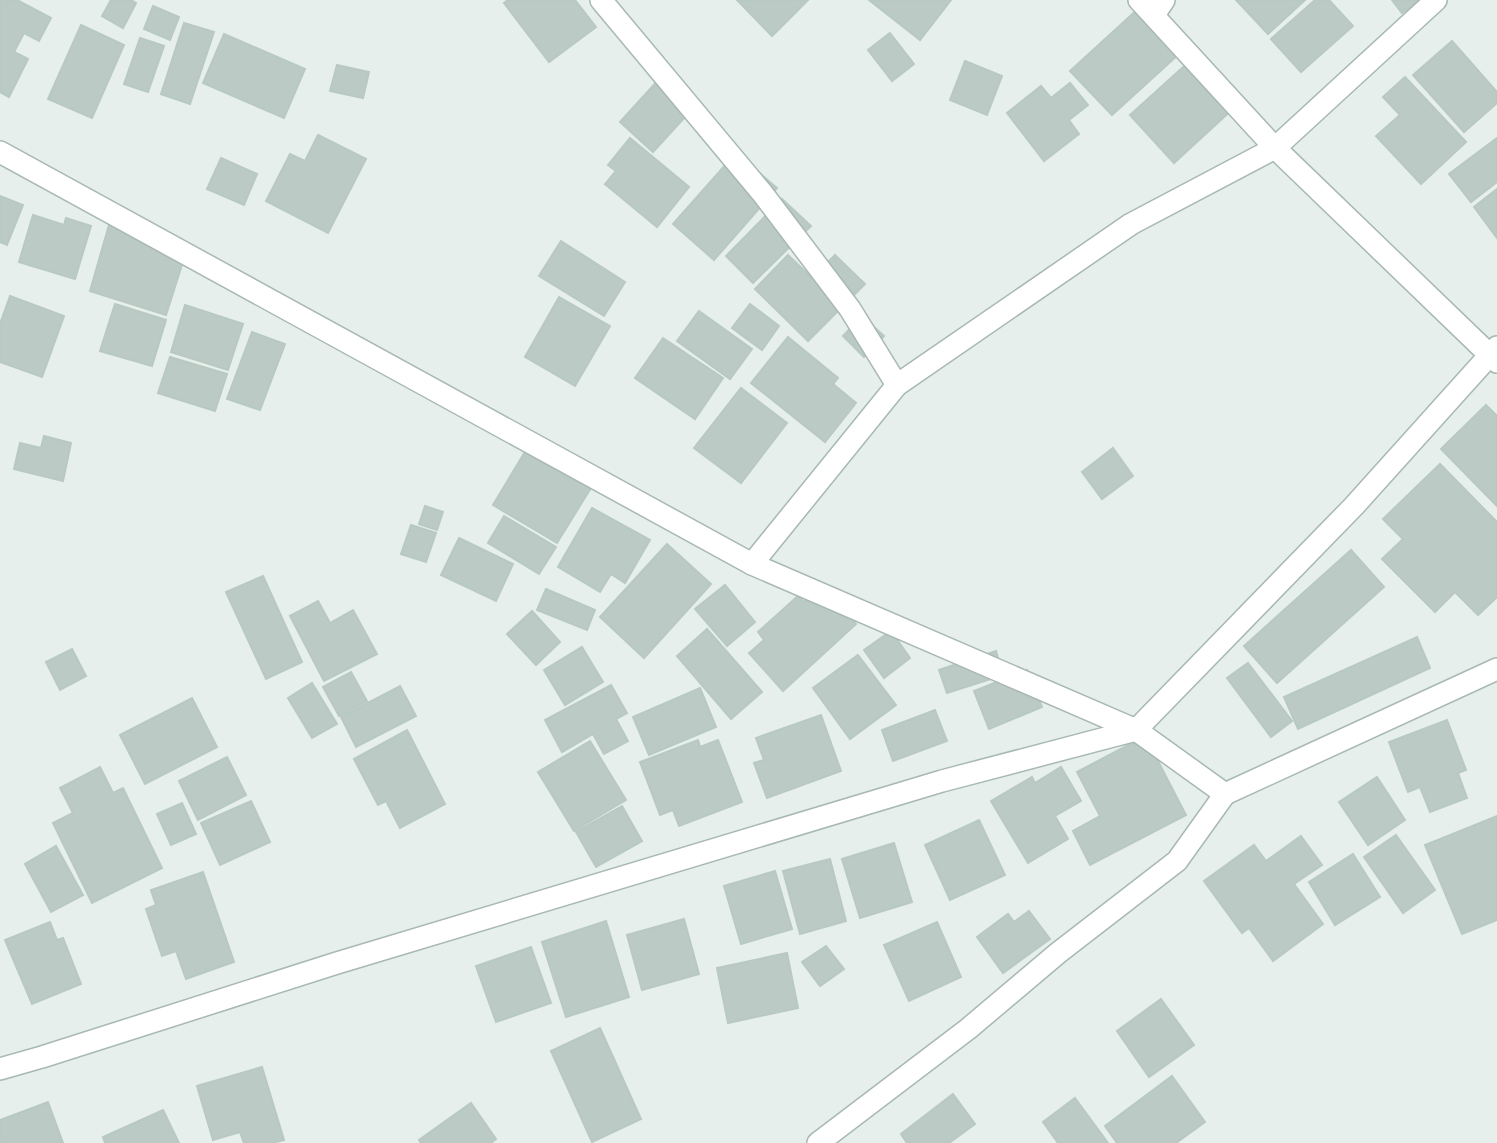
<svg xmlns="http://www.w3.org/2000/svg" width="1497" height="1143" viewBox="0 0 1497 1143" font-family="'Archivo Narrow',sans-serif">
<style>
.building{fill:#bbcac4;stroke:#b8c9c2;stroke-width:2}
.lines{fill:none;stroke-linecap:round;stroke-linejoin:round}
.minor-casing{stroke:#a8b8b2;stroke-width:24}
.tertiary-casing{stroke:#a8b8b2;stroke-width:24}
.minor{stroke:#fff;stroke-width:21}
.tertiary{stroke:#fff;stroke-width:21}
</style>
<rect width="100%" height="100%" fill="#e6efeb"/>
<!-- building -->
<g class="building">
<polygon points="0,0 17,0 51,18 39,41 24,33 14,52 28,59 9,97 0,92"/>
<polygon points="111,0 131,0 136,3 123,28 102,16"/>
<polygon points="508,0 575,0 596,27 549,62 504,3"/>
<polygon points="737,0 808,0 772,36"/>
<polygon points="869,0 951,0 920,40"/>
<polygon points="1236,0 1305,0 1268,34"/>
<polygon points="1315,0 1329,0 1353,26 1301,72 1271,39"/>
<polygon points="1392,0 1419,0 1402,13"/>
<polygon points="153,6 179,17 170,40 144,29"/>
<polygon points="1138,9 1179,54 1112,115 1070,71"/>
<polygon points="184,23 214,32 190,104 161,94"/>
<polygon points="81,25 124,45 92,118 48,99"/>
<polygon points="890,33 914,64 892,81 868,50"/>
<polygon points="224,34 305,69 284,118 203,83"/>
<polygon points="140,38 164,46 148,92 124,84"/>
<polygon points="1452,41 1497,92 1497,103 1464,132 1413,75"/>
<polygon points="1191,60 1235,107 1174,163 1130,115"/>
<polygon points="965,61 1002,76 987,115 950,100"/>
<polygon points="337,65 369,72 363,98 330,91"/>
<polygon points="662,76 695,106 653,152 620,122"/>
<polygon points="1405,77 1466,142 1421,184 1376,136 1400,115 1383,97"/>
<polygon points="1070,83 1088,105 1069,120 1079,134 1044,161 1007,113 1041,86 1051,98"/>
<polygon points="318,135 366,159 328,233 266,201 290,154 305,161"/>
<polygon points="630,138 689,187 657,227 605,184 616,171 608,165"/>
<polygon points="1497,138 1497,182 1471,202 1449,174"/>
<polygon points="736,153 777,188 714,260 673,224"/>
<polygon points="221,158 257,174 244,205 207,189"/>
<polygon points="1497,189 1497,238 1474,207"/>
<polygon points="0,196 23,205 7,245 0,242"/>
<polygon points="782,199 811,226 753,283 726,256"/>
<polygon points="33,215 64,225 66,218 91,226 75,279 19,262"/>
<polygon points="109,225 187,249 166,315 90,291"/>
<polygon points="561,241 625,282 604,316 539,276"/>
<polygon points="788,255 812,278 835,255 865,284 808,341 755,289"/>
<polygon points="10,296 64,316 42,377 0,362 0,324"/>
<polygon points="559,297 610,326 575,386 525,357"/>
<polygon points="115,304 166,320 152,366 100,351"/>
<polygon points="750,304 779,326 762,350 732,328"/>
<polygon points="185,305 243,324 228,370 171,352"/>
<polygon points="699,311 752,349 730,379 677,341"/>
<polygon points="862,316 884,336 864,357 843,336"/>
<polygon points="252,332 285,344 260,410 227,399"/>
<polygon points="788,337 838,378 833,384 856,403 825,442 751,383"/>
<polygon points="663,338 723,378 695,419 635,378"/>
<polygon points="170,357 227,374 215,411 158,393"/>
<polygon points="741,388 787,423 741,483 694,448"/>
<polygon points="1486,405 1497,416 1497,506 1441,449"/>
<polygon points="44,436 71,443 63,481 14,469 20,443 41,448"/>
<polygon points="529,445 594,483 557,543 493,505"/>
<polygon points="1113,448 1133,476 1102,499 1082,472"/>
<polygon points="1440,464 1497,522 1497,597 1478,615 1455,592 1435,612 1382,559 1403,539 1383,519"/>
<polygon points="425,506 443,512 437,530 419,524"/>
<polygon points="592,508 650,540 625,583 611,574 600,592 558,567"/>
<polygon points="504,516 556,547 539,574 488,543"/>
<polygon points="411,525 436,533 426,562 401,554"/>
<polygon points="459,538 513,564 496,601 441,575"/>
<polygon points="667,544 711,584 644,658 600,617"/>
<polygon points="1351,550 1384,587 1277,683 1244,646"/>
<polygon points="263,576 302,662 266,679 226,592"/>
<polygon points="725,585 755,622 727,646 695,609"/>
<polygon points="821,586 856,624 783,691 749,653 764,640 758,632 798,596 804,602"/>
<polygon points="546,589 595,610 587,630 537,610"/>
<polygon points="318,601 330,623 353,610 377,654 324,681 290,616"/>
<polygon points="532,611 560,642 536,665 507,634"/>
<polygon points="707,629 762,692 731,719 677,656"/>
<polygon points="891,631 910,658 884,678 864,650"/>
<polygon points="1417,637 1430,668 1298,729 1284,697"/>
<polygon points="582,647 603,682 565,705 544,670"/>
<polygon points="72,649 86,676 60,690 46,662"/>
<polygon points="996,651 1003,675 947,693 939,670"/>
<polygon points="858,655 896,705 850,739 813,688"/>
<polygon points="1248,663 1292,721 1271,737 1227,678"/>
<polygon points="1027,670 1042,707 989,729 974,691"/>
<polygon points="351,672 367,701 339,716 323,687"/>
<polygon points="312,683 337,724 312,738 288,698"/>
<polygon points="611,685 627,713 616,719 628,741 604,754 593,734 562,752 545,720"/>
<polygon points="400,686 416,716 356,747 341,717"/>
<polygon points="700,688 716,727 649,755 633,717"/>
<polygon points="192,698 217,747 145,784 120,735"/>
<polygon points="935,710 947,741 893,761 882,730"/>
<polygon points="821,715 841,771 767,798 754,763 764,760 756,738"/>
<polygon points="1447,720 1466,770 1458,773 1467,798 1430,812 1420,787 1408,792 1389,742"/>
<polygon points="407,730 445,804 400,828 386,801 378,805 354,759"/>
<polygon points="1145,736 1186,815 1090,865 1073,831 1100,816 1077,772"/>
<polygon points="698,740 700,747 718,740 742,802 679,826 673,810 660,815 640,762"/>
<polygon points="590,741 626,800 574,831 538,772"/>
<polygon points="227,757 246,795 198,820 179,781"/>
<polygon points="100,767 113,793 123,788 162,868 92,903 53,823 73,813 60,788"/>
<polygon points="1061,767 1081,801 1055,816 1068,839 1028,863 991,801 1032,777 1035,783"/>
<polygon points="1377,777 1405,820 1368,845 1339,802"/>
<polygon points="251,801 270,842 220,865 201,823"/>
<polygon points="182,803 196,834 171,845 157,814"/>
<polygon points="622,806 642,841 596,867 576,832"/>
<polygon points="1497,816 1497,920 1462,934 1425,845"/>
<polygon points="979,820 1005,875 950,900 925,845"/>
<polygon points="1396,835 1435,890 1403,913 1364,857"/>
<polygon points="1301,836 1322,865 1294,884 1323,924 1273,961 1249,928 1242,933 1204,881 1254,845 1266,861"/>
<polygon points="894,843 912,902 860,918 842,859"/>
<polygon points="56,846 83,895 51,912 25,864"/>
<polygon points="1353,854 1380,897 1335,925 1309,882"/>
<polygon points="830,859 846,921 800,934 783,871"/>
<polygon points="775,871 792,929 741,944 724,886"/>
<polygon points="203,872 234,962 186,979 176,951 162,956 146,909 156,905 151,890"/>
<polygon points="1029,911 1050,939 1003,973 977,937 1008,914 1014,922"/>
<polygon points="684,919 699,974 642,990 627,935"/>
<polygon points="606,921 629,997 566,1017 542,942"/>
<polygon points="50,922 57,940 63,938 81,984 32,1004 5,940"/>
<polygon points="937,922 961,977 909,1001 884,945"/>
<polygon points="826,946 844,969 820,986 802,962"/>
<polygon points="531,947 551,1003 496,1022 476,966"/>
<polygon points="787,953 798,1008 728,1023 717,968"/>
<polygon points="1161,999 1194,1045 1149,1077 1117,1031"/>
<polygon points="600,1028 641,1119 592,1142 551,1051"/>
<polygon points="262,1067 284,1140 272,1143 244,1143 240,1132 213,1140 197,1086"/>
<polygon points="1172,1076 1205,1122 1176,1143 1117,1143 1105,1126"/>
<polygon points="953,1094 975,1124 949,1143 907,1143 901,1134"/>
<polygon points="1075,1098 1108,1143 1058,1143 1043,1122"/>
<polygon points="48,1102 63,1143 0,1143 0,1120"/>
<polygon points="471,1103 496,1139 491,1143 421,1143 419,1140"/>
<polygon points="163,1110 179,1143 105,1143 103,1137"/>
</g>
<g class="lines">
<defs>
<g id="minor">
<polyline points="601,0 763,194 850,309 897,385 752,564"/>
<polyline points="1154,15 1164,0"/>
<polyline points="0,152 752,564 1136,730 1225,794 1497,669"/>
<polyline points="897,385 1131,224 1275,148 1436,0"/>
<polyline points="0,1069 42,1057 337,963 942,781 1136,730 1354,506 1497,347"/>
<polyline points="818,1143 968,1029 1058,953 1177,861 1225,794"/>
</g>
<polyline id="tertiary" points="1139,0 1275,148 1497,362"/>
</defs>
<!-- minor casing -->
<use href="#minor" class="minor-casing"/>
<!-- tertiary casing -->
<use href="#tertiary" class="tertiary-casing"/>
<!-- minor -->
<use href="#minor" class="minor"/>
<!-- tertiary -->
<use href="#tertiary" class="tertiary"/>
</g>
</svg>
